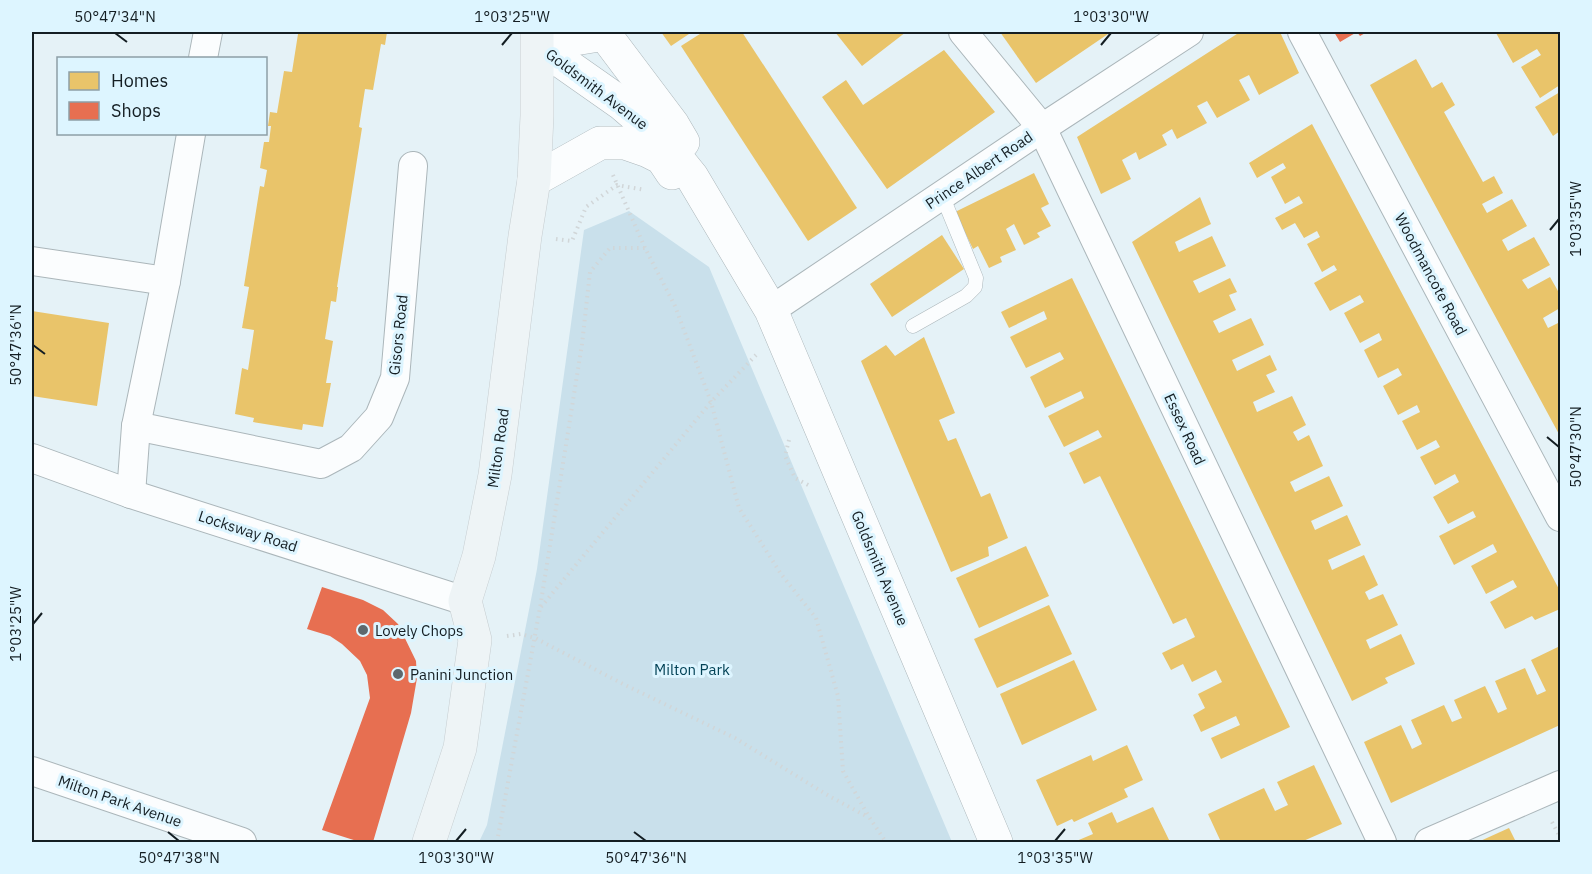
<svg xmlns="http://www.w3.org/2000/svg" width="1592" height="874" viewBox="0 0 1592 874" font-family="'IBM Plex Sans',sans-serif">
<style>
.green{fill:#c9e0eb}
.homes{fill:#e9c46a}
.shops{fill:#e76f51}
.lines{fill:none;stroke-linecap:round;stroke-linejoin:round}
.lane-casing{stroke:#abb6ba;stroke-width:15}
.street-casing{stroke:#abb6ba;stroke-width:30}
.secondary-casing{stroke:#abb6ba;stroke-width:34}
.primary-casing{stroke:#c6cdd0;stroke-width:34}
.path{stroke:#d1d6d8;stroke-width:4;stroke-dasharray:1.5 4.5;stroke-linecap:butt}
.lane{stroke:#fbfdfe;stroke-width:14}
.street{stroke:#fbfdfe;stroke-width:28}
.secondary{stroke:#fbfdfe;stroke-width:33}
.primary{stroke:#eef4f6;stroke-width:33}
.ticks{fill:none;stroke:#141e23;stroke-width:2}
.poi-dot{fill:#5d686d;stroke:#ddf5ff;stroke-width:2}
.labels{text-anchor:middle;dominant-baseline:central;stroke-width:6;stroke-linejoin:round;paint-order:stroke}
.street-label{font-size:15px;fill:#141e23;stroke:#ddf5ff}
.poi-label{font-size:15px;fill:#141e23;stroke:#ddf5ff;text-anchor:start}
.park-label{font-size:15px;fill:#034357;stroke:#ddf5ff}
.neatline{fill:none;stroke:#141e23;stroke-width:2}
.ticks-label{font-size:15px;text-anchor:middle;fill:#141e23}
</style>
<rect width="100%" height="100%" fill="#e5f2f7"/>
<!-- green -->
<polygon class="green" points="629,211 709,267 952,842 479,842 487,825 537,569 584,230"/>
<!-- homes -->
<g class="homes">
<polygon points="291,32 387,32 385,45 381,44 373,90 365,89 359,127 362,128 337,287 338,287 336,302 331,301 325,339 333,341 326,383 331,383 323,427 303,424 302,430 253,422 254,418 235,414 242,368 248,370 254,330 242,328 249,287 244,286 260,186 264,187 267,170 260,168 264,142 269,142 271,126 268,126 270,112 277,113 284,71 292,72 298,34"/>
<polygon points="661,32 692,32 671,46"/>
<polygon points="703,32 742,32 857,208 808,241 681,46"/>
<polygon points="835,32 906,32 862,66"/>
<polygon points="1000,32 1111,32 1036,83"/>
<polygon points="1240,32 1280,32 1299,73 1259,95 1249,75 1239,80 1250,100 1217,118 1207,101 1197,106 1207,123 1177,139 1172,129 1162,135 1167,145 1139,160 1136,152 1122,160 1131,179 1101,194 1077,137"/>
<polygon points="1498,32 1560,32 1560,85 1540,98 1521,67 1541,55 1537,49 1513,63 1496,33"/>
<polygon points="944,50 995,112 887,189 822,97 846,80 863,105"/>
<polygon points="1416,59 1432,88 1442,82 1455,105 1444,112 1483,182 1494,176 1503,193 1482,204 1487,213 1512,199 1527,226 1502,240 1508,251 1534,237 1550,265 1522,280 1528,289 1550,277 1558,291 1560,289 1560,308 1543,318 1548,328 1560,322 1560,436 1370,85"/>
<polygon points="1560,92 1560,131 1553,136 1535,107"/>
<polygon points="1312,124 1560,591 1560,609 1535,620 1532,616 1505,629 1490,602 1517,587 1513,580 1486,594 1471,566 1497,552 1493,544 1454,565 1439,536 1476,517 1473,511 1448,524 1433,497 1459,482 1455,474 1435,485 1420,457 1440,447 1436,440 1417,450 1402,421 1420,412 1417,405 1398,415 1383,386 1402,375 1398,368 1378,378 1364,350 1382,340 1379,333 1360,343 1344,313 1364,302 1360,295 1330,311 1314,283 1337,270 1334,265 1322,272 1307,244 1320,237 1317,231 1304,238 1295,223 1282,230 1275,218 1303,203 1299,196 1285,204 1271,177 1286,168 1283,163 1257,178 1249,163"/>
<polygon points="1034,173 1049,204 1041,208 1051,226 1037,233 1040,237 1024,245 1014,224 1006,229 1016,250 1000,257 1002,262 989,268 978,246 973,249 955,212"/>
<polygon points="1200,197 1211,224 1175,242 1179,252 1212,236 1226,266 1193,281 1199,293 1230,278 1237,292 1229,295 1236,310 1213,321 1219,333 1251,318 1264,345 1232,360 1237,371 1270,355 1277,370 1266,375 1275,392 1253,402 1257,412 1292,396 1306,425 1293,432 1298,441 1309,435 1323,466 1290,482 1295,492 1329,476 1343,506 1311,521 1315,530 1347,515 1361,545 1328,560 1332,570 1364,555 1378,585 1365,592 1369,600 1383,594 1398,625 1366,640 1370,649 1401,634 1415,664 1385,678 1388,683 1352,701 1132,242"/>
<polygon points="942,235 964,269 892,317 870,284"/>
<polygon points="1072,278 1290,727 1221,759 1211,738 1240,725 1236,716 1201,732 1193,715 1205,708 1198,694 1222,682 1216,670 1192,682 1183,664 1171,670 1162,653 1195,637 1186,618 1173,624 1100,476 1084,484 1069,453 1102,437 1098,430 1064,447 1048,416 1084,398 1081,391 1045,408 1030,377 1064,359 1060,352 1026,368 1010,337 1047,319 1044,311 1009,328 1001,312"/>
<polygon points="32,311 109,323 97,406 32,396"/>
<polygon points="924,337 955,413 939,420 948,441 956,438 981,497 990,493 1008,538 988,547 989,556 951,572 861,361 886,345 895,356"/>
<polygon points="1026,546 1049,596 979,628 956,578"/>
<polygon points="1049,605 1072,654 997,688 974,639"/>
<polygon points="1560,646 1560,725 1391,803 1364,742 1401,725 1412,749 1422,744 1411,720 1444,705 1452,722 1462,718 1454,700 1485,686 1498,713 1507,709 1495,681 1525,668 1537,695 1546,691 1531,660"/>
<polygon points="1074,660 1097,710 1022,745 1000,694"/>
<polygon points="1127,745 1143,780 1124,789 1128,797 1074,822 1072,819 1057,826 1036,780 1091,755 1093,761"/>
<polygon points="1314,765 1342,824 1301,842 1221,842 1208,814 1264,788 1275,811 1288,805 1277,782"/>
<polygon points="1153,807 1170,842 1074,842 1093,834 1088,823 1112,812 1117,823"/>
<polygon points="1509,828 1516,842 1478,842"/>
</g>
<!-- shops -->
<g class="shops">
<polygon points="1334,32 1367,32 1360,36 1357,32 1340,42"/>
<polygon points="322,587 363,600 383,610 398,624 416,661 417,678 411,713 373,842 360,842 322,830 370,698 367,675 360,661 342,644 330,636 307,629"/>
</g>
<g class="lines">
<defs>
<polyline id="lane" points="913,326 966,296 975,287 976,278 942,195"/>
<g id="street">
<polyline points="963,32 1042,128 1382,842"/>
<polyline points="1302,32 1560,517"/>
<polyline points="203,58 208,32"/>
<polyline points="32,261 166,281"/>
<polyline points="771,310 1042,128 1189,32"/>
<polyline points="136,426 321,464 351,448 379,417 395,378 413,166"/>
<polyline points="32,458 131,494 465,601"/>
<polyline points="131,494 136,426 166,281 191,134"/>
<polyline points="32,771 242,842"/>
<polyline points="1429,842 1560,785"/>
</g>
<g id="secondary">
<polyline points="603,32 673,125 683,142"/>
<polyline points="538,45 622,104 658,135 692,177 771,310 996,842"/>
<polyline points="538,45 605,34"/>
<polyline points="534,180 600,143 625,143 648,151 662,158 672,173"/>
</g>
<polyline id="primary" points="429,842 460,748 475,640 465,601 479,556 495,475 525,236 534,180 537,116 537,32"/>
</defs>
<!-- lane casing -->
<use href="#lane" class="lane-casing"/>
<!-- street casing -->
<use href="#street" class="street-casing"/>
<!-- secondary casing -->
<use href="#secondary" class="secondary-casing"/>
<!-- primary casing -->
<use href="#primary" class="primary-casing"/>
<!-- path -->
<g class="path">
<polyline points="613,175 645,248"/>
<polyline points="556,239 572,241 586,207 617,185 645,190"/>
<polyline points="789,440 785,456 795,478 810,486"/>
<polyline points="541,607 711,402 756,355"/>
<polyline points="507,636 521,634 535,638 623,684 735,738 829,796 868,817"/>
<polyline points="1552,822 1560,837"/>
<polyline points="497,842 540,608 582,344 590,272 610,248 645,248 675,306 711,402 739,508 781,574 816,618 838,696 843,771 869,817 886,842"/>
</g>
<!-- lane -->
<use href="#lane" class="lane"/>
<!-- street -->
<use href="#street" class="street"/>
<!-- secondary -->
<use href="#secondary" class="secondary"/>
<!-- primary -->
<use href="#primary" class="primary"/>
</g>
<!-- ticks -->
<path class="ticks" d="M 115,33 L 127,42M 502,45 L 512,33M 1101,45 L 1111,33M 1550,230 L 1559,219M 33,345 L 45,354M 1547,437 L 1559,447M 33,624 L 42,613M 168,832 L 179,841M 634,832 L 646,841M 456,841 L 466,829M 1055,841 L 1065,829"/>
<!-- markers -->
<g class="poi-dot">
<circle cx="363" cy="630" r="6"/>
<circle cx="398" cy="674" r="6"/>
</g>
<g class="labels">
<!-- street labels -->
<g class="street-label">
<text transform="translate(597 89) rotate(37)">Goldsmith Avenue</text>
<text transform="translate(979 170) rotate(-34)">Prince Albert Road</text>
<text transform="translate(1431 274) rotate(62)">Woodmancote Road</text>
<text transform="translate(398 335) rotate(-84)">Gisors Road</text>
<text transform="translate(1185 429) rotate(65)">Essex Road</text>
<text transform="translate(498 448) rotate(-82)">Milton Road</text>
<text transform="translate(248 531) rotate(18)">Locksway Road</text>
<text transform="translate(880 568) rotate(67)">Goldsmith Avenue</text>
<text transform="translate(120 801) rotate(19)">Milton Park Avenue</text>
</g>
<!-- poi labels -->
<g class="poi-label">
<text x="375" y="630">Lovely Chops</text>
<text x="410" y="674">Panini Junction</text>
</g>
<!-- park labels -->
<g class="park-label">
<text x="692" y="669">Milton Park</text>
</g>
</g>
<!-- border -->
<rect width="1592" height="874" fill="none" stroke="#ddf5ff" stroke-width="66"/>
<!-- legend -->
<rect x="57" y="57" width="210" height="78" fill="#ddf5ff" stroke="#8d9fa7" stroke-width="1.5"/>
<rect x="69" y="72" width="30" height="18" fill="#e9c46a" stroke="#8d9fa7" stroke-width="1.5"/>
<text x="111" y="87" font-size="18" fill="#141e23">Homes</text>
<rect x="69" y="102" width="30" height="18" fill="#e76f51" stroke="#8d9fa7" stroke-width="1.5"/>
<text x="111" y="117" font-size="18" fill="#141e23">Shops</text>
<rect x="33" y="33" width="1526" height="808" class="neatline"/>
<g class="ticks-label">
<text x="115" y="22">50°47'34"N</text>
<text x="512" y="22">1°03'25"W</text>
<text x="1111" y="22">1°03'30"W</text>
<text transform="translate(1576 219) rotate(-90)" y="5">1°03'35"W</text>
<text transform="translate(16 345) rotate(-90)" y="5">50°47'36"N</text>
<text transform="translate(1576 447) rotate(-90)" y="5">50°47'30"N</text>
<text transform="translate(16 624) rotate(-90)" y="5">1°03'25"W</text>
<text x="179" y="863">50°47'38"N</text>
<text x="456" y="863">1°03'30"W</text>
<text x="646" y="863">50°47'36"N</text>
<text x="1055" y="863">1°03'35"W</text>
</g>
</svg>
